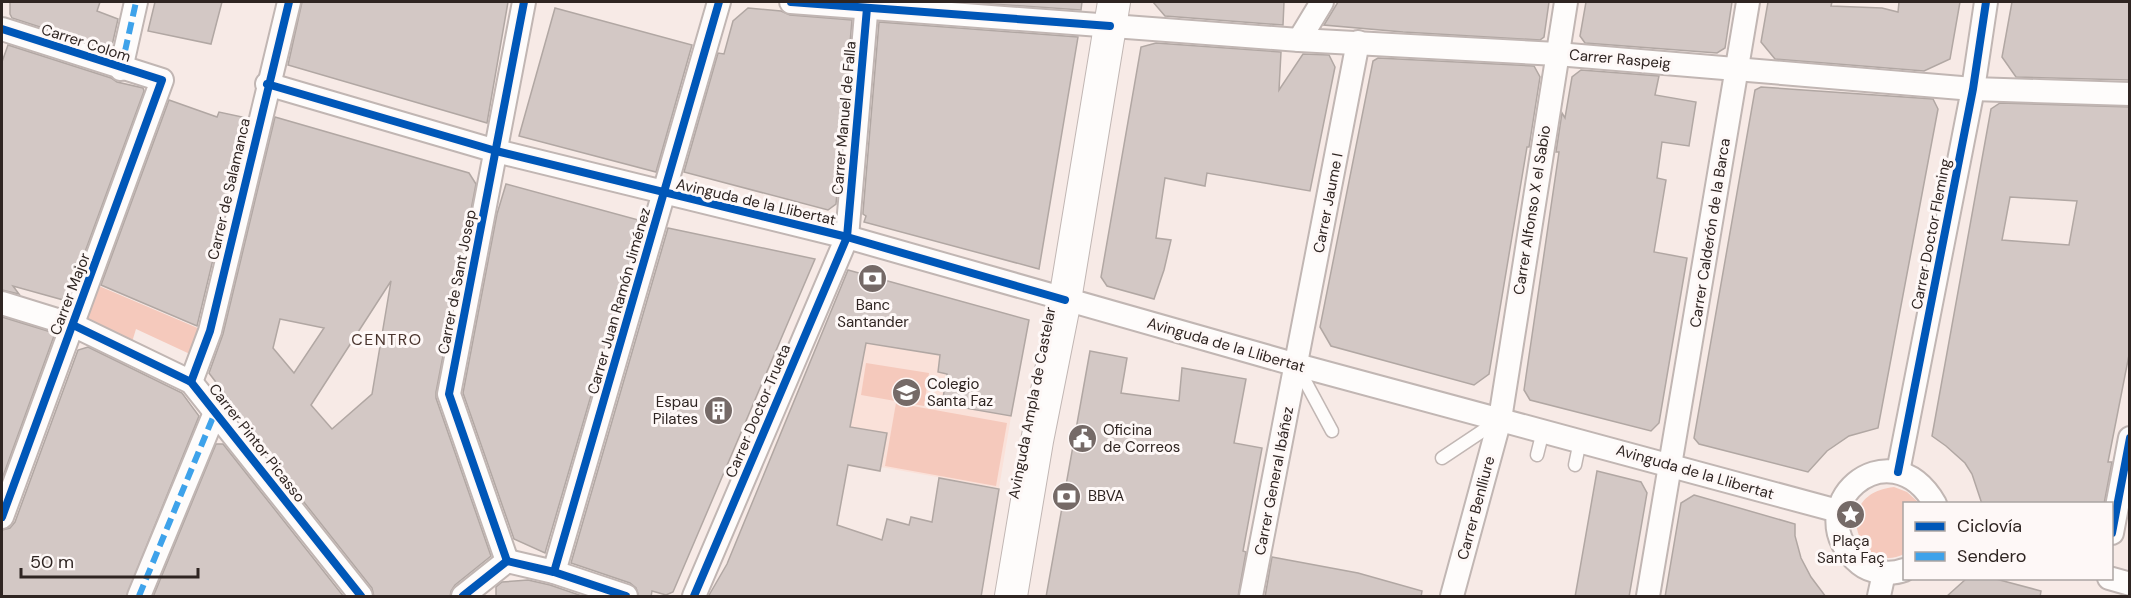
<svg xmlns="http://www.w3.org/2000/svg" width="2131" height="598" viewBox="0 0 2131 598" font-family="'DM Sans',sans-serif">
<style>
.built{fill:#fae1d9}
.green{fill:#f5c9bc}
.building{fill:#d3c8c5;stroke:#b1a7a3;stroke-width:1.5;fill-rule:evenodd}
.lines{fill:none;stroke-linecap:round;stroke-linejoin:round}
.lane-casing{stroke:#c1b6b3;stroke-width:15}
.street-casing{stroke:#c1b6b3;stroke-width:26}
.secondary-casing{stroke:#c1b6b3;stroke-width:34}
.lane{stroke:#fefcfb;stroke-width:12}
.street{stroke:#fefcfb;stroke-width:22}
.secondary{stroke:#fefcfb;stroke-width:32}
.quiet{stroke:#3ea2ea;stroke-width:6;stroke-dasharray:12 6;stroke-linecap:butt}
.cycleway-casing{stroke:#fef8f7;stroke-width:11}
.cycleway{stroke:#0057b8;stroke-width:8}
.labels{text-anchor:middle;dominant-baseline:central;stroke-width:6;stroke-linejoin:round;paint-order:stroke}
.street-label{font-size:15px;fill:#2f2522;stroke:#fef8f7}
.poi-label{font-size:15px;fill:#2f2522;stroke:#fef8f7;text-anchor:start}
.neighbourhood-label{font-size:16px;letter-spacing:1.5px;fill:#49342d;stroke:#fef8f7}
</style>
<rect width="100%" height="100%" fill="#f7eae6"/>
<!-- built -->
<polygon class="built" points="821,335 1019,369 999,488 881,467 880,471 772,452"/>
<!-- green -->
<g class="green">
<polygon points="99,286 200,329 192,355 136,329 132,342 87,320"/>
<polygon points="866,363 929,373 924,406 861,395"/>
<polygon points="896,403 1007,423 996,486 885,466"/>
<path d="M 1894,487 L 1907,492 L 1919,503 L 1904,504 L 1904,554 C 1860,577 1828,494 1894,487 Z"/>
</g>
<!-- building -->
<g class="building">
<polygon points="10,2 100,2 97,11 118,19 111,50 12,18 10,14"/>
<polygon points="155,2 222,2 211,44 148,31"/>
<polygon points="302,2 508,2 487,123 288,65"/>
<polygon points="965,2 1082,2 1081,10"/>
<polygon points="1153,2 1284,2 1283,25 1165,16"/>
<polygon points="1338,2 1549,2 1544,37 1540,40 1403,32 1324,25"/>
<polygon points="1586,2 1732,2 1725,48 1717,53 1585,43 1580,36"/>
<polygon points="1768,2 1832,2 1831,6 1882,8 1898,12 1899,2 1960,2 1950,59 1924,71 1775,59 1761,42"/>
<polygon points="2012,2 2130,2 2130,80 2016,77 2002,57"/>
<polygon points="555,8 692,45 656,172 519,136"/>
<polygon points="748,8 781,11 790,15 852,20 836,204 828,210 684,172 718,53 724,54 733,21"/>
<polygon points="879,22 1078,37 1039,269 864,222 866,216 863,214 863,212"/>
<polygon points="1156,43 1281,52 1279,90 1303,54 1329,55 1335,67 1310,191 1207,173 1205,186 1165,178 1156,238 1171,240 1164,270 1154,299 1107,286 1101,277 1141,47"/>
<polygon points="8,45 111,78 117,82 143,88 144,91 67,301 13,286 19,294 2,290 2,62"/>
<polygon points="1378,58 1534,66 1540,77 1529,147 1527,147 1489,374 1474,385 1331,346 1320,327 1373,61"/>
<polygon points="1581,70 1659,76 1655,95 1696,102 1689,146 1662,142 1657,178 1666,180 1654,252 1687,258 1659,423 1651,431 1530,400 1524,390 1559,152 1556,152 1562,113 1565,118 1572,77"/>
<polygon points="1761,87 1933,99 1938,109 1878,428 1849,436 1827,451 1808,472 1699,444 1694,438 1755,90"/>
<polygon points="169,100 217,117 219,112 247,118 197,326 101,285"/>
<path d="M 2000,103 L 2130,107 L 2130,350 L 2108,462 L 2112,462 L 2104,504 L 1982,504 L 1972,474 L 1965,463 L 1946,446 L 1932,436 L 1991,109 ZM 2010,197 L 2077,201 L 2069,245 L 2002,240 Z"/>
<path d="M 275,117 L 469,173 L 476,184 L 436,392 L 436,398 L 491,556 L 455,585 L 451,591 L 450,597 L 374,597 L 372,588 L 257,443 L 262,443 L 209,373 L 223,334 ZM 391,281 L 372,394 L 332,429 L 311,405 ZM 280,319 L 324,328 L 294,373 L 273,348 Z"/>
<polygon points="506,184 642,221 545,553 514,539 463,393 497,214"/>
<polygon points="668,228 815,259 673,592 666,595 652,591 651,597 639,597 636,588 630,583 571,563"/>
<polygon points="848,270 1029,320 1011,416 942,404 947,374 938,372 940,355 866,343 850,427 887,433 880,471 848,465 837,525 882,540 887,519 909,525 911,517 932,522 939,478 999,489 981,597 708,597 727,564"/>
<polygon points="2,317 51,332 54,336 2,479"/>
<polygon points="88,347 182,393 199,416 126,597 2,597 2,530 10,528 15,522 78,350"/>
<polygon points="1090,351 1127,358 1121,393 1179,401 1182,368 1246,379 1234,443 1262,448 1243,551 1246,552 1238,597 1046,597"/>
<polygon points="216,444 223,444 344,597 153,597"/>
<polygon points="1597,471 1641,482 1647,493 1629,597 1575,597"/>
<polygon points="1694,495 1795,524 1795,536 1801,558 1811,577 1826,597 1665,597 1681,503"/>
<polygon points="1272,557 1358,573 1422,591 1421,597 1265,597"/>
<polygon points="1966,579 1996,579 2041,591 2040,597 1946,597"/>
<polygon points="528,580 550,585 585,597 496,597 496,587 502,582"/>
</g>
<g class="lines">
<defs>
<g id="lane">
<polyline points="1297,366 1332,431"/>
<polyline points="1537,455 1543,431"/>
<polyline points="1442,458 1499,420"/>
<polyline points="1575,465 1580,441"/>
</g>
<g id="street">
<polyline points="791,2 1299,40 1557,54 1973,89 2130,94"/>
<polyline points="2,29 162,80 2,517"/>
<polyline points="1299,40 1322,2"/>
<polyline points="121,69 136,2"/>
<polyline points="267,84 496,151 847,237 1297,365 1838,511"/>
<polyline points="2,303 73,325 191,382 361,596"/>
<polyline points="191,382 210,331 289,2"/>
<polyline points="1898,472 1973,89 1986,2"/>
<polyline points="2112,533 2130,438"/>
<polyline points="507,561 449,394 524,2"/>
<path d="M 1904,570 C 1891,575 1871,573 1860,564 C 1794,509 1889,424 1935,504"/>
<polyline points="554,572 719,2"/>
<polyline points="2109,578 2130,584"/>
<polyline points="139,596 216,410"/>
<polyline points="463,596 507,561 554,572 626,596"/>
<polyline points="694,596 847,237 867,2"/>
<polyline points="1251,596 1358,42"/>
<polyline points="1452,596 1500,419 1566,2"/>
<polyline points="1648,596 1748,2"/>
<polyline points="1879,596 1884,573"/>
</g>
<polyline id="secondary" points="1011,596 1037,441 1065,300 1114,2"/>
</defs>
<!-- lane casing -->
<use href="#lane" class="lane-casing"/>
<!-- street casing -->
<use href="#street" class="street-casing"/>
<!-- secondary casing -->
<use href="#secondary" class="secondary-casing"/>
<!-- lane -->
<use href="#lane" class="lane"/>
<!-- street -->
<use href="#street" class="street"/>
<!-- secondary -->
<use href="#secondary" class="secondary"/>
<!-- quiet -->
<g class="quiet">
<polyline points="121,69 136,2"/>
<polyline points="139,596 216,410"/>
</g>
<defs>
<g id="cycleway">
<polyline points="791,2 1110,26"/>
<polyline points="2,29 162,80 2,517"/>
<polyline points="267,84 496,151 847,237 1065,300"/>
<polyline points="73,325 191,382 361,596"/>
<polyline points="191,382 210,331 289,2"/>
<polyline points="1898,472 1973,89 1986,2"/>
<polyline points="2112,533 2130,438"/>
<polyline points="507,561 449,394 524,2"/>
<polyline points="554,572 719,2"/>
<polyline points="463,596 507,561 554,572 626,596"/>
<polyline points="694,596 847,237 867,8"/>
</g>
</defs>
<!-- cycleway casing -->
<use href="#cycleway" class="cycleway-casing"/>
<!-- cycleway -->
<use href="#cycleway" class="cycleway"/>
</g>
<!-- icons -->
<defs>
<symbol id="bank-disc" viewBox="-11 -11 22 22"><circle r="9.5" fill="#756a67" stroke="#fef8f7"/><path d="M-6-4H6V4H-6ZM0-2.3a2.3 2.3 0 1 0 0 4.6a2.3 2.3 0 1 0 0-4.6Z" fill="#fff"/></symbol>
<symbol id="school-disc" viewBox="-11 -11 22 22"><circle r="9.5" fill="#756a67" stroke="#fef8f7"/><path d="M0-5L7-2L0 1L-7-2ZM-4 1L0 2.5L4 1V4Q0 6-4 4Z" fill="#fff"/></symbol>
<symbol id="building-disc" viewBox="-11 -11 22 22"><circle r="9.5" fill="#756a67" stroke="#fef8f7"/><path d="M-4-6H4V6H1V3H-1V6H-4ZM-2.5-4.3h1.7v1.8h-1.7ZM.8-4.3h1.7v1.8H.8ZM-2.5-1h1.7V.8h-1.7ZM.8-1h1.7V.8H.8Z" fill="#fff"/></symbol>
<symbol id="civic-disc" viewBox="-11 -11 22 22"><circle r="9.5" fill="#756a67" stroke="#fef8f7"/><path d="M-.6-6.5H3V-4.5H.6V-3L4-1V1h2V6H-6V1h2V-1L-.6-3ZM-1.2 2.5V6h2.4V2.5Z" fill="#fff"/></symbol>
<symbol id="sight-disc" viewBox="-11 -11 22 22"><circle r="9.5" fill="#756a67" stroke="#fef8f7"/><path d="M0-6L1.8-2.2L6-1.7L2.9 1.2L3.7 5.4L0 3.3L-3.7 5.4L-2.9 1.2L-6-1.7L-1.8-2.2Z" fill="#fff"/></symbol>
</defs>
<g fill-rule="evenodd">
<use href="#bank-disc" x="856" y="262" width="33" height="33"/>
<use href="#school-disc" x="890" y="376" width="33" height="33"/>
<use href="#building-disc" x="702" y="394" width="33" height="33"/>
<use href="#civic-disc" x="1066" y="422" width="33" height="33"/>
<use href="#bank-disc" x="1050" y="480" width="33" height="33"/>
<use href="#sight-disc" x="1834" y="498" width="33" height="33"/>
</g>
<g class="labels">
<!-- street labels -->
<g class="street-label">
<text transform="translate(86 43) rotate(18)">Carrer Colom</text>
<text transform="translate(1620 59) rotate(5)">Carrer Raspeig</text>
<text transform="translate(844 118) rotate(-85)">Carrer Manuel de Falla</text>
<text transform="translate(229 189) rotate(-77)">Carrer de Salamanca</text>
<text transform="translate(756 202) rotate(13)">Avinguda de la Llibertat</text>
<text transform="translate(1328 203) rotate(-79)">Carrer Jaume I</text>
<text transform="translate(1532 210) rotate(-81)">Carrer Alfonso X el Sabio</text>
<text transform="translate(1710 233) rotate(-81)">Carrer Calderón de la Barca</text>
<text transform="translate(1931 234) rotate(-79)">Carrer Doctor Fleming</text>
<text transform="translate(457 282) rotate(-79)">Carrer de Sant Josep</text>
<text transform="translate(70 294) rotate(-69)">Carrer Major</text>
<text transform="translate(619 301) rotate(-74)">Carrer Juan Ramón Jiménez</text>
<text transform="translate(1226 345) rotate(16)">Avinguda de la Llibertat</text>
<text transform="translate(1032 403) rotate(-79)">Avinguda Ampla de Castelar</text>
<text transform="translate(758 411) rotate(-67)">Carrer Doctor Trueta</text>
<text transform="translate(257 443) rotate(52)">Carrer Pintor Picasso</text>
<text transform="translate(1695 472) rotate(16)">Avinguda de la Llibertat</text>
<text transform="translate(1274 481) rotate(-79)">Carrer General Ibáñez</text>
<text transform="translate(1476 508) rotate(-75)">Carrer Benlliure</text>
</g>
<!-- poi labels -->
<g class="poi-label">
<text x="873" y="305" text-anchor="middle">Banc<tspan x="873" dy="17">Santander</tspan></text>
<text x="927" y="384">Colegio<tspan x="927" dy="17">Santa Faz</tspan></text>
<text x="698" y="402" text-anchor="end">Espau<tspan x="698" dy="17">Pilates</tspan></text>
<text x="1103" y="430">Oficina<tspan x="1103" dy="17">de Correos</tspan></text>
<text x="1088" y="496">BBVA</text>
<text x="1851" y="541" text-anchor="middle">Plaça<tspan x="1851" dy="17">Santa Faç</tspan></text>
</g>
<!-- neighbourhood labels -->
<g class="neighbourhood-label">
<text x="387" y="339">CENTRO</text>
</g>
</g>
<!-- border -->
<rect width="2131" height="598" fill="none" stroke="#2f2522" stroke-width="6"/>
<!-- legend -->
<rect x="1903" y="502" width="210" height="78" fill="#fef8f7" stroke="#aba4a2" stroke-width="1.5"/>
<rect x="1915" y="522" width="30" height="9" fill="#0057b8" stroke="#aba4a2" stroke-width="1.5"/>
<text x="1957" y="532" font-size="18" fill="#2f2522">Ciclovía</text>
<rect x="1915" y="552" width="30" height="9" fill="#3ea2ea" stroke="#aba4a2" stroke-width="1.5"/>
<text x="1957" y="562" font-size="18" fill="#2f2522">Sendero</text>
<!-- scale -->
<path d="M21 568v9h177v-9" fill="none" stroke="#2f2522" stroke-width="3"/>
<text x="30" y="568" font-size="18" fill="#2f2522" stroke="#fef8f7" stroke-width="4.5" paint-order="stroke">50 m</text>
</svg>
